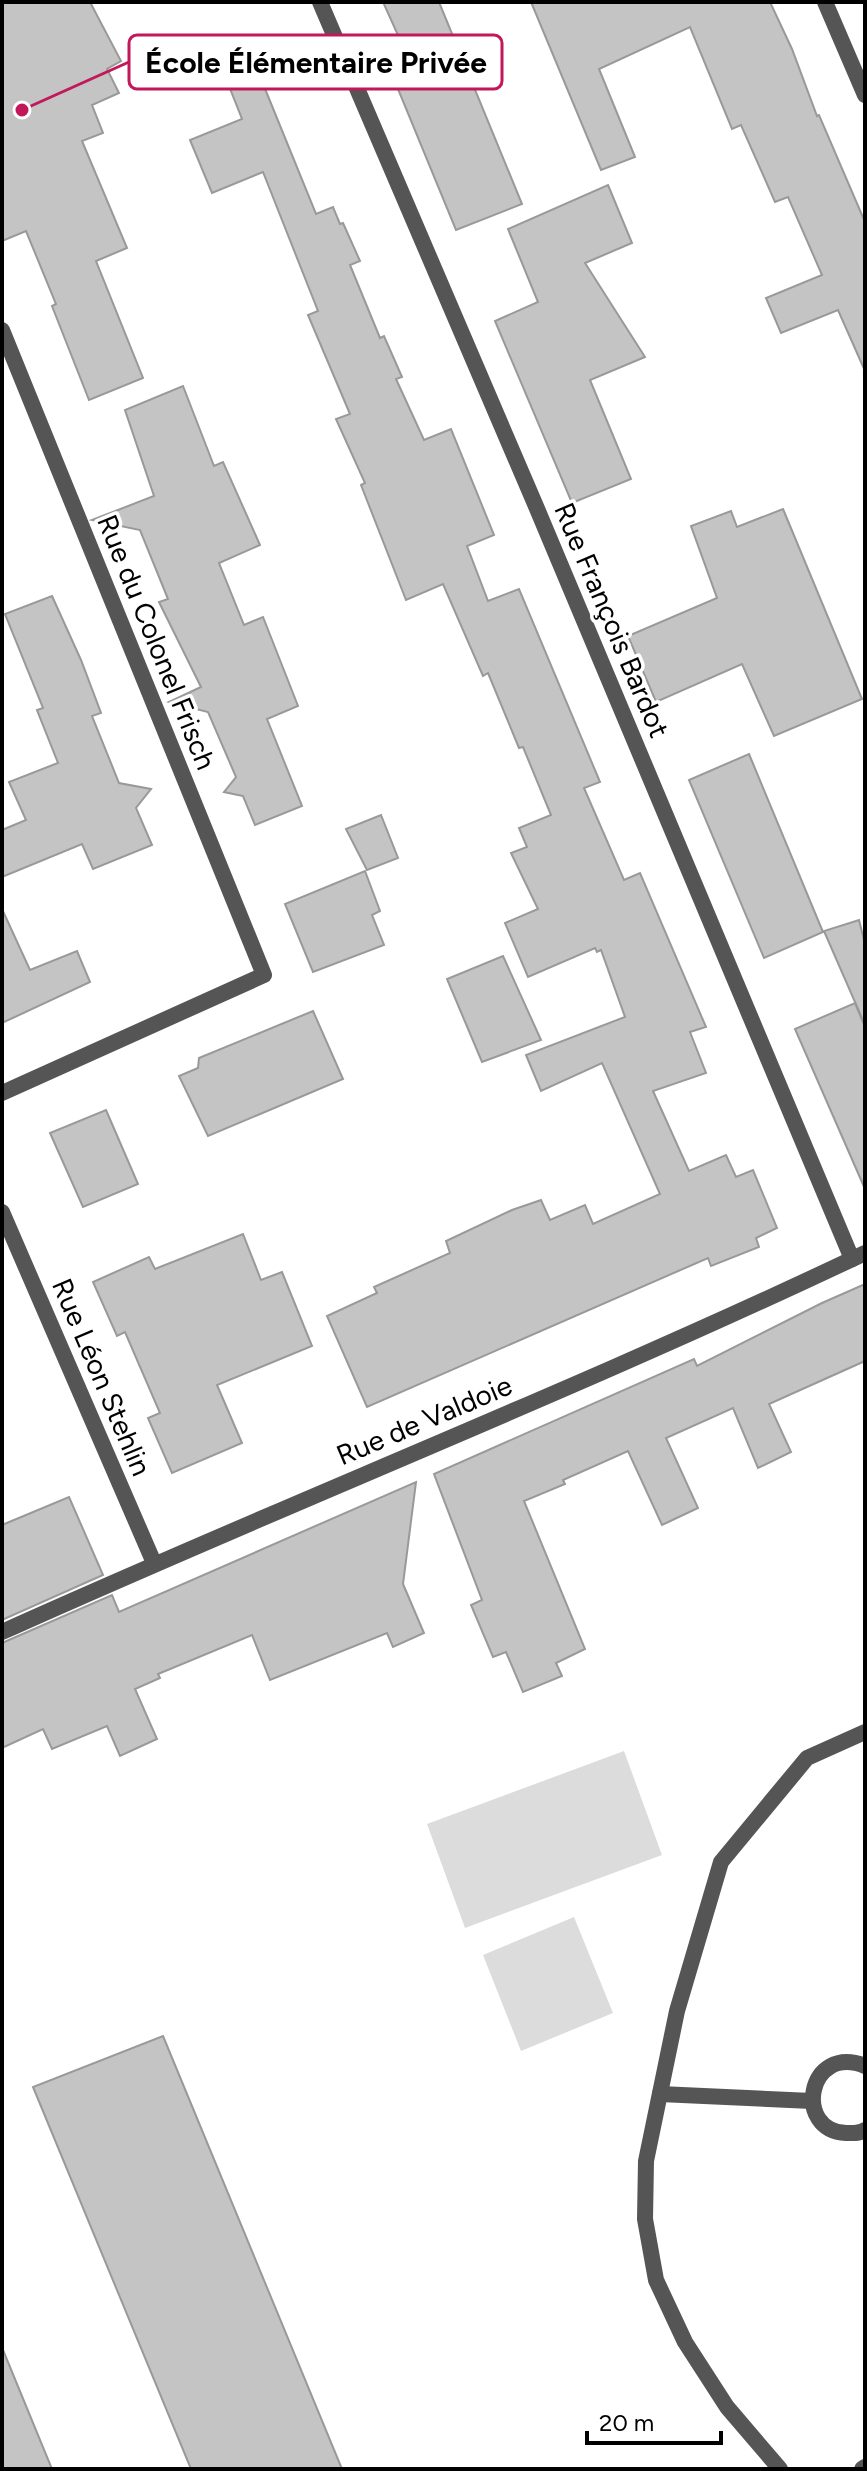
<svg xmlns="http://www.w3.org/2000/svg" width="867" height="2471" viewBox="0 0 867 2471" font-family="Figtree,sans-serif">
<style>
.green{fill:#dcdcdc}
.building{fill:#c4c4c4;stroke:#999;stroke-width:2}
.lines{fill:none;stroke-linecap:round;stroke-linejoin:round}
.street{stroke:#555;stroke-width:16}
.labels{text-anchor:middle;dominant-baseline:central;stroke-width:7;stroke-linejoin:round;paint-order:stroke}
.street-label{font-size:28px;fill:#000;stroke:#fff}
.leader{fill:none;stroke:#c2185b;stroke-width:3}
.callout-dot{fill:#c2185b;stroke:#fff;stroke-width:3}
.callout{fill:#fff;stroke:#c2185b;stroke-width:3}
.callout-label{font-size:30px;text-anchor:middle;font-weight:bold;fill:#000}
</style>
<rect width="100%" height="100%" fill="#fff"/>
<!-- green -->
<g class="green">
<polygon points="624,1751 662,1855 465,1928 427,1824"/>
<polygon points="574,1917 613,2013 521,2051 483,1955"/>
</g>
<!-- building -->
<g class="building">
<polygon points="2,2 90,2 121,61 107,69 119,93 92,105 103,133 82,141 127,248 96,261 143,378 89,400 52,306 56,304 26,231 2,241"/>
<polygon points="383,2 439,2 522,204 456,230 391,72 411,64"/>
<polygon points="531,2 770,2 792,49 817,116 819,115 865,222 865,371 838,310 781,333 766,298 822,275 788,197 775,202 741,125 732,129 690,27 599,69 635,157 601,170"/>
<polygon points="259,74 316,214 333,207 340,224 343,223 360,261 350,265 380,338 384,336 402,377 396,379 424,440 451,429 494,535 467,546 488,601 519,589 600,782 584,788 624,880 640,873 706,1027 690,1032 706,1073 653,1091 689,1171 726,1155 736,1177 753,1170 777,1228 756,1238 759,1247 711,1266 708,1258 367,1407 327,1316 377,1293 374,1287 450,1253 446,1241 512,1210 541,1200 550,1220 585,1205 593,1224 660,1194 602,1063 541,1091 526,1055 625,1017 601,950 597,952 595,948 528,977 505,923 538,909 511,853 527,847 519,828 551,815 523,747 519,748 488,673 483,676 443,584 406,600 361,485 365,483 336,419 350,414 308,315 318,311 263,172 212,193 190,140 242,119 229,86"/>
<polygon points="608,185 632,243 585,263 645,357 590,380 631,479 572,503 495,321 538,302 508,229"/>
<polygon points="183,386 214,466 223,462 260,545 219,563 244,625 263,617 298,706 267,719 302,806 255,825 243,796 224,792 236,777 208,712 169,702 201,687 159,602 168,599 140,530 92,520 154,496 125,410"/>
<polygon points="783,509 862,699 774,736 742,664 656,702 628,636 717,598 691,526 731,511 737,527"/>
<polygon points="52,596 81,660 101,713 92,716 119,783 151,789 136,808 152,845 93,869 82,844 2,877 2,830 26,820 9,782 58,763 37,710 43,708 5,614"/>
<polygon points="749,754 823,932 764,958 689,780"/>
<polygon points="381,815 398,858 367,870 346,829"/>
<polygon points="365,871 380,911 372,915 384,945 313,972 285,904"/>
<polygon points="2,909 30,970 77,951 90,982 2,1023"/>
<polygon points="859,920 865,944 865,1025 824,931"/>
<polygon points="503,956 541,1040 482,1062 447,979"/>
<polygon points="855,1003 865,1027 865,1189 795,1029"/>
<polygon points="313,1011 343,1079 208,1136 179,1076 198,1068 199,1058"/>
<polygon points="106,1110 138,1184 83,1207 50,1133"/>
<polygon points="243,1234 261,1280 282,1272 312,1346 217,1385 242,1443 172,1473 148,1418 160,1413 125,1332 117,1336 93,1282 149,1257 155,1269"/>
<polygon points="865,1284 865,1361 769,1404 791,1452 758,1468 733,1408 666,1438 698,1508 662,1525 628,1451 563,1480 565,1484 524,1501 585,1649 556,1663 562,1676 523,1692 506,1652 493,1657 471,1605 482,1600 434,1474 694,1359 697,1366 822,1303"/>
<polygon points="416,1482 403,1584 424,1633 393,1647 387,1633 270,1680 252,1635 158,1674 160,1678 135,1689 157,1739 120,1756 107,1726 52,1749 43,1729 2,1748 2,1643 112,1595 119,1612"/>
<polygon points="69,1497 103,1575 2,1620 2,1525"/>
<polygon points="163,2036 342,2469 191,2469 33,2087"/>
<polygon points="3,2350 52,2469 2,2469"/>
</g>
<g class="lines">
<!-- street -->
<g class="street">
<polyline points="320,2 538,511 852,1259"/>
<polyline points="825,2 865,95"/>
<polyline points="2,330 264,975 2,1093"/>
<polyline points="2,1212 154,1563"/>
<path d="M 2,1632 C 288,1503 581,1388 865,1253"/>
<path d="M 865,2066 C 807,2043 793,2131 846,2133 C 854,2133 858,2134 865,2130"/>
<polyline points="660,2094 812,2101"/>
<polyline points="780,2469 727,2407 685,2342 656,2280 645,2219 646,2161 677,2011 721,1862 807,1758 865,1732"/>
<polyline points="862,2469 865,2467"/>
</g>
</g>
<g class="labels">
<!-- street labels -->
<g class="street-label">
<text transform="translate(612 620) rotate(67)">Rue François Bardot</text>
<text transform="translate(157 642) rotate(68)">Rue du Colonel Frisch</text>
<text transform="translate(102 1377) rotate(67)">Rue Léon Stehlin</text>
<text transform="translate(424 1420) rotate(-23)">Rue de Valdoie</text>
</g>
</g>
<!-- callouts -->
<path class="leader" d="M22 110L129 62"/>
<circle class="callout-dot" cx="22" cy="110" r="8"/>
<rect class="callout" x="129" y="35" width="373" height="54" rx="8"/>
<g class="callout-label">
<text x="316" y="73">École Élémentaire Privée</text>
</g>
<!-- border -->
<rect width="867" height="2471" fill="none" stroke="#000000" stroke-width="8"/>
<!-- scale -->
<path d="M587 2431v12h134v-12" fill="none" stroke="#000000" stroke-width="4"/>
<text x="599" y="2431" font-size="24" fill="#000000" stroke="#ffffff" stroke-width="6" paint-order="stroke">20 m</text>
</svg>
